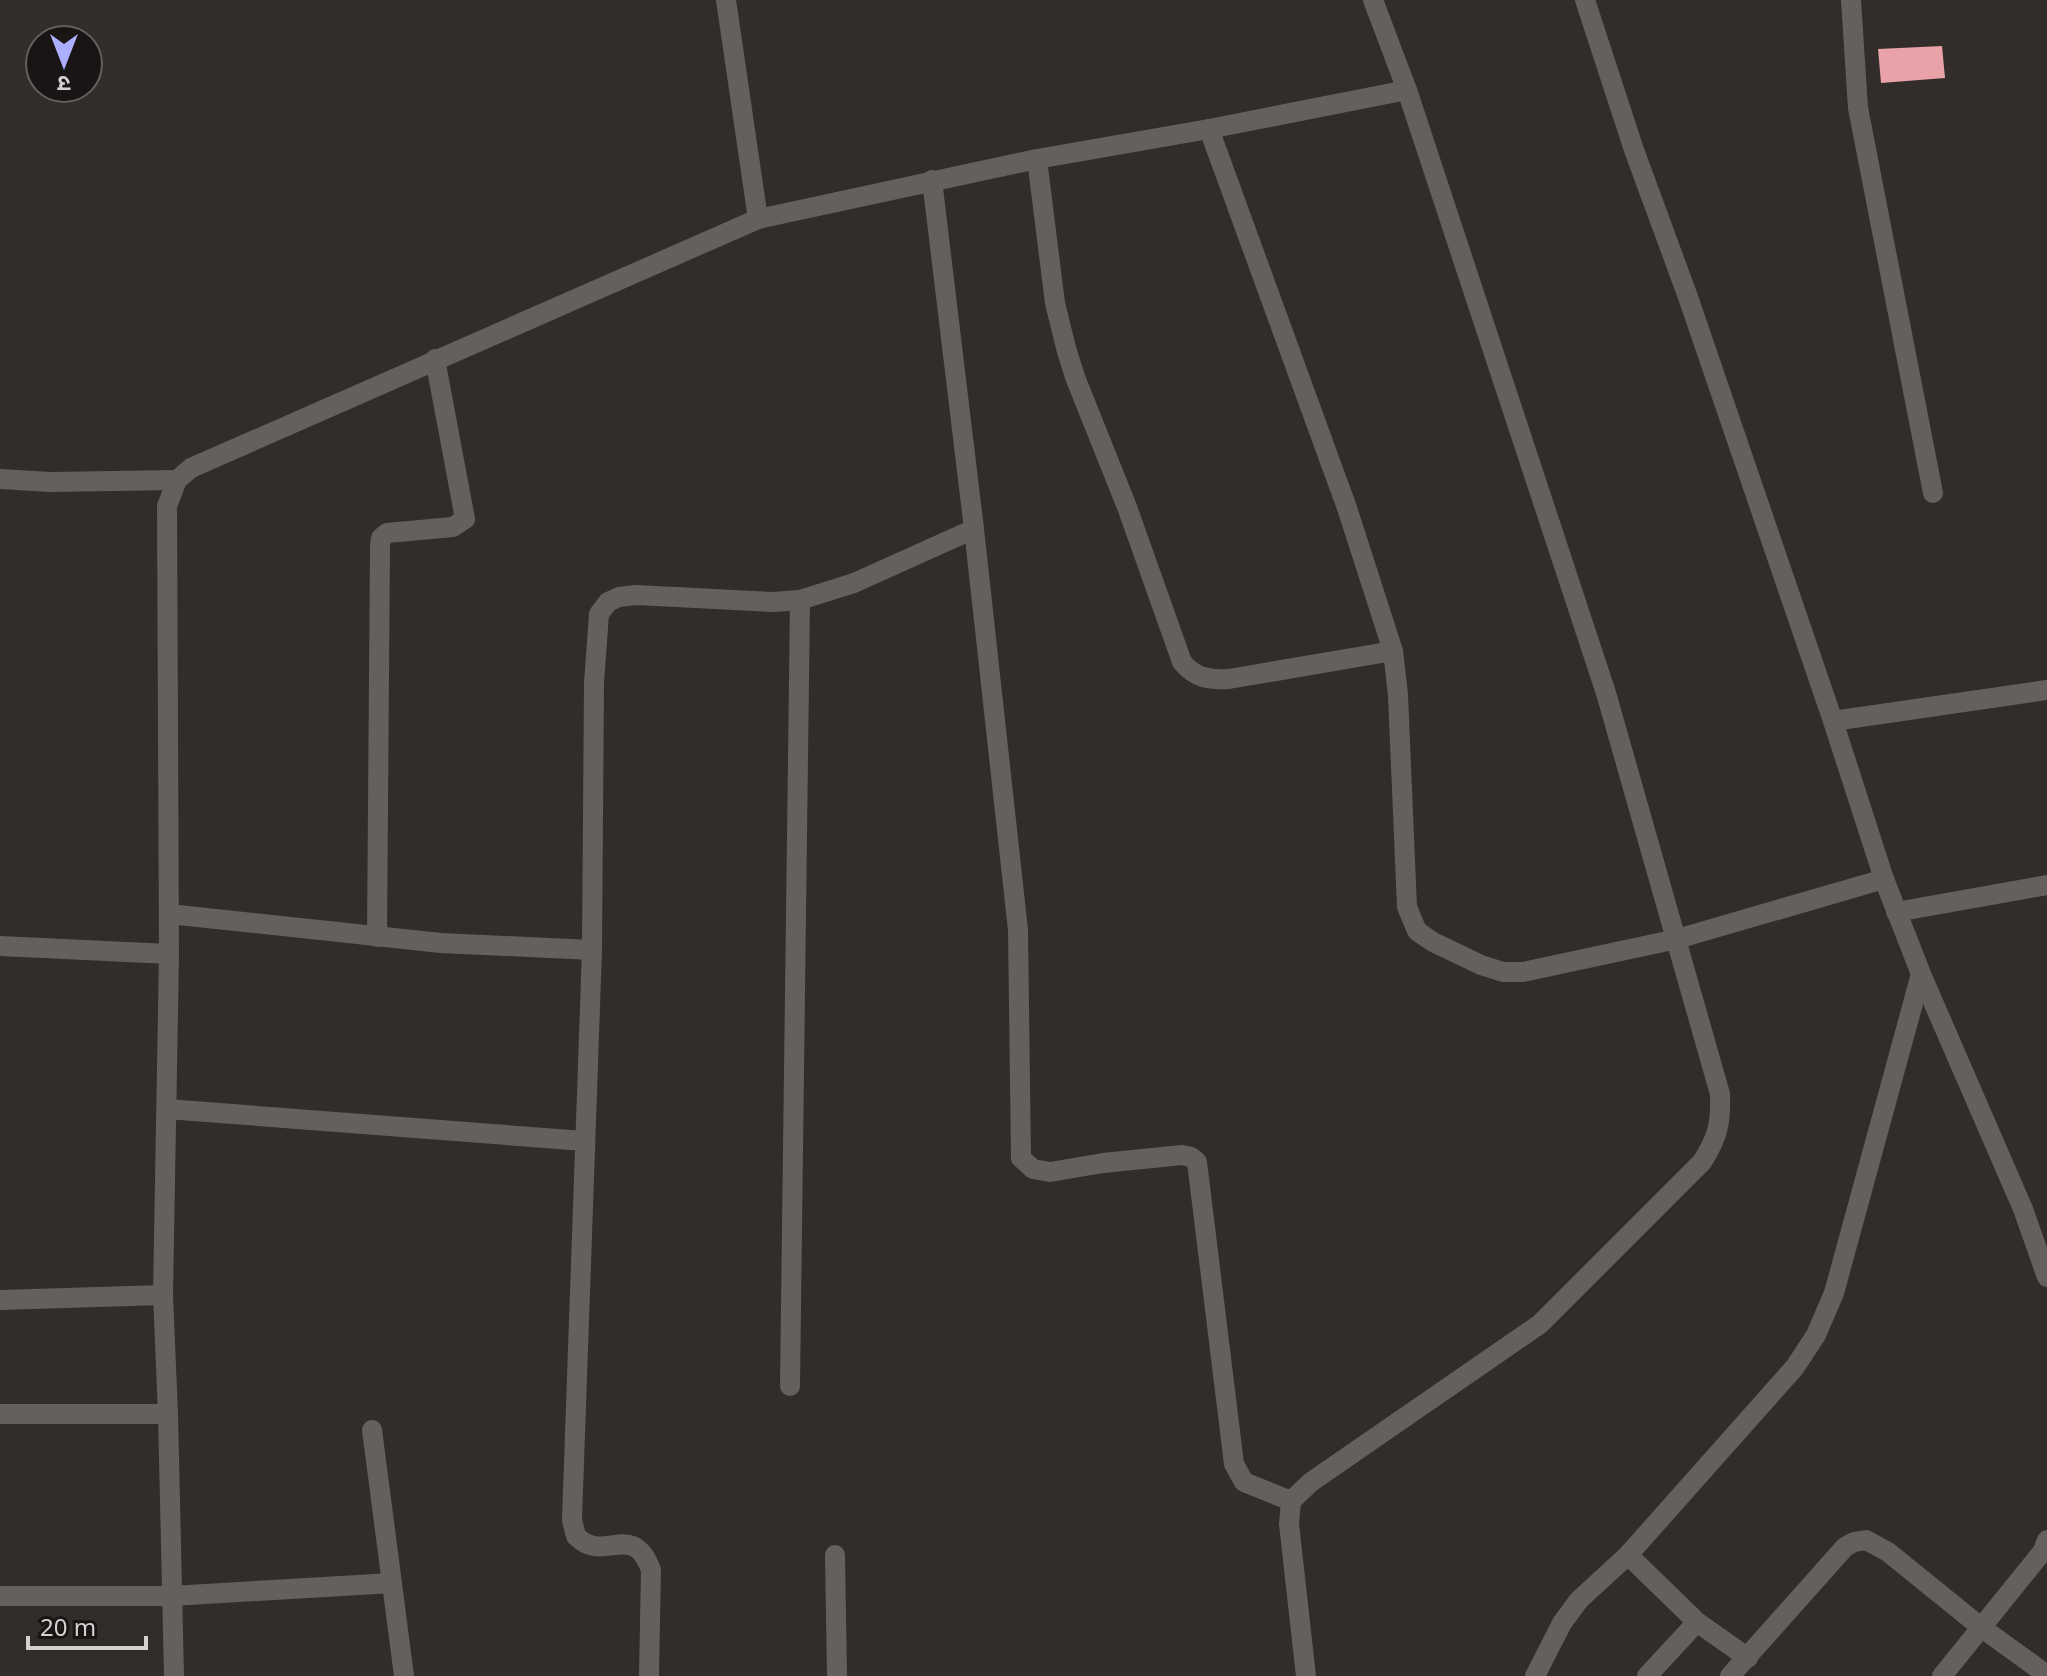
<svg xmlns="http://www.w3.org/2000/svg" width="2047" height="1676" viewBox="0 0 2047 1676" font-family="'Noto Sans','Noto Sans Devanagari',sans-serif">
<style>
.building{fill:#e9a3a8}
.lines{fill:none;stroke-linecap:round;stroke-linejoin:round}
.street{stroke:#63605e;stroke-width:20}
</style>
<rect width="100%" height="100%" fill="#322c2a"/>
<!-- building -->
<polygon class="building" points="1942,46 1945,78 1881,83 1878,49"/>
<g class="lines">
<!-- street -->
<g class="street">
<polyline points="726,0 758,219"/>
<polyline points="1585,0 1634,150 1688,297 1833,721 1884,879 1921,974 2023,1209 2047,1277"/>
<polyline points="1851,0 1858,108 1933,493"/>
<polyline points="1209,129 1347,508 1393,651 1398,695 1407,907 1417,931 1433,942 1481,965 1503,972 1523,972 1677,939 1884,879"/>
<path d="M 1037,159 L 1055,303 L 1066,348 L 1075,377 L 1127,507 L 1182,662 C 1195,678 1209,680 1229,679 L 1393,651"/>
<polyline points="932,180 974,529 1018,930 1021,1158 1033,1169 1050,1172 1103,1163 1182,1155 1191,1157 1197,1162 1234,1464 1244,1482 1291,1501"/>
<polyline points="0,479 50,482 177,480"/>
<polyline points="1833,721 2047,690"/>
<polyline points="1896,912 2047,885"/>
<polyline points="169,914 441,943 592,950"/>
<polyline points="377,937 380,546 381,538 387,533 453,527 465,519 435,359"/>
<polyline points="0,946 169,954"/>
<polyline points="167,1109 584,1141"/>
<polyline points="0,1300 163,1295"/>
<polyline points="790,1386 800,600"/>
<polyline points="0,1414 168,1414"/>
<polyline points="372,1430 404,1676"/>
<polyline points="835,1555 837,1676"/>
<polyline points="1628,1555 1697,1622 1748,1658"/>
<polyline points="0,1596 171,1596 392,1583"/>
<polyline points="174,1676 168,1414 163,1295 169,954 167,506 177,480 191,468 758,219 1037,159 1209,129 1407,90"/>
<path d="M 649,1676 L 651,1570 C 632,1519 604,1565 576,1536 L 572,1520 L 592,950 L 594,683 L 599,614 L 608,602 L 619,597 L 636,595 L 773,602 L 800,600 L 854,583 L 974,529"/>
<path d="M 1306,1676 L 1289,1524 L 1291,1501 L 1311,1482 L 1540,1324 L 1702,1162 C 1718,1137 1721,1123 1720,1094 L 1606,693 L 1407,90 L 1373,0"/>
<polyline points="1535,1676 1562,1623 1579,1600 1628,1555 1795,1367 1816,1335 1834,1293 1921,974"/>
<polyline points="1647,1676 1697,1622"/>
<polyline points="1730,1676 1845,1547 1854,1542 1866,1540 1888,1552 1982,1628 2047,1675"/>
<polyline points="1942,1676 2043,1551 2047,1540"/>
</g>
</g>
<!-- north arrow -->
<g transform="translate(64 64) rotate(180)"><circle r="38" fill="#181514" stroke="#64605f" stroke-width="2"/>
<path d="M0-6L14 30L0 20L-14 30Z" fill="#acaffb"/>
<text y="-12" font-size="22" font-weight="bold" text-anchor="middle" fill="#d5d1d0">उ</text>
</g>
<!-- scale -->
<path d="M28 1636v12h118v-12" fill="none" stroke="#d5d1d0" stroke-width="4"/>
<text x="40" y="1636" font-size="24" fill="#d5d1d0" stroke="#181514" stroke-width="6" paint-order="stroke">20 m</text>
</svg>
